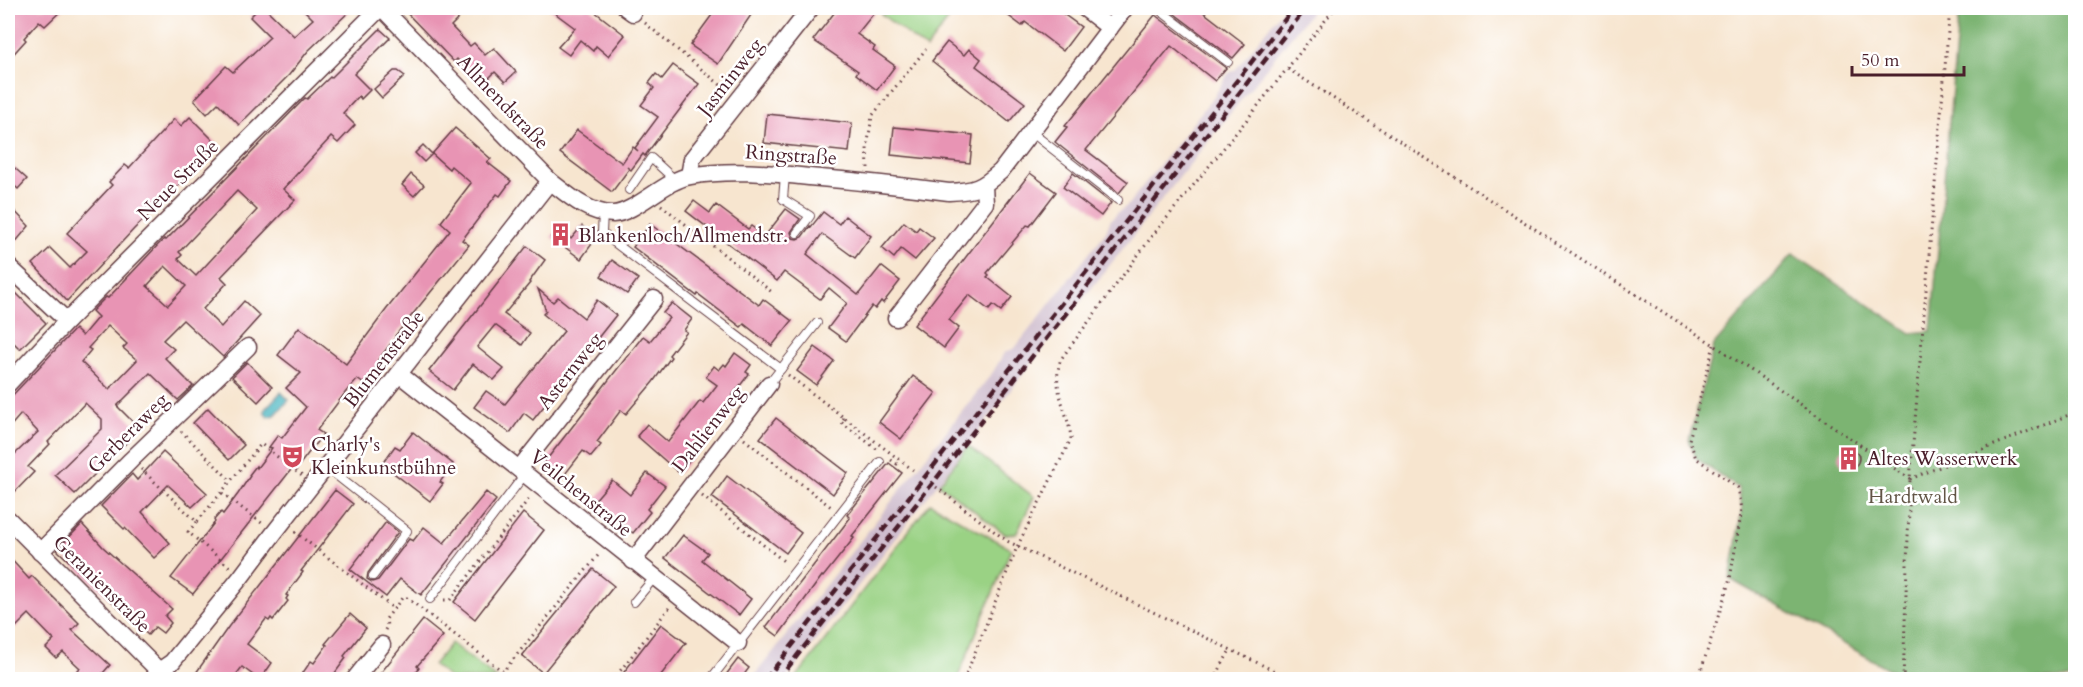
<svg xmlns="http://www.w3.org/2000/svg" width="2083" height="687" viewBox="0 0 2083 687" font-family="Cardo,serif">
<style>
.industrial{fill:#cfbdce}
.green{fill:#9ad284;stroke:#727858;stroke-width:1.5}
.forest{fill:#7bb472;stroke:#626a4e;stroke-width:1.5}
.water{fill:#45b4bf;stroke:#486a75;stroke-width:1.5}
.building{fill:#e894b4;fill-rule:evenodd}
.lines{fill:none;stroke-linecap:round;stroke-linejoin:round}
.lane-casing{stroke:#643d44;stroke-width:10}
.street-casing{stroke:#643d44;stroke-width:19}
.path{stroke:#643d44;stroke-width:3;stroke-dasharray:1.5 4.5;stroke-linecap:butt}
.lane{stroke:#fff;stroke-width:8}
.street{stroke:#fff;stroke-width:16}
.rail{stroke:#4a1f2b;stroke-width:4.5;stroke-dasharray:9 4.5;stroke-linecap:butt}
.labels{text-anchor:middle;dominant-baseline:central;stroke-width:5;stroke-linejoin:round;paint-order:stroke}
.street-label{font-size:20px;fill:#4a1f2b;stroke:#fff}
.poi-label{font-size:20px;fill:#4a1f2b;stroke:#fff;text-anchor:start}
.park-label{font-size:20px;fill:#625546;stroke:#fff}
</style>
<rect width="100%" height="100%" fill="#fff"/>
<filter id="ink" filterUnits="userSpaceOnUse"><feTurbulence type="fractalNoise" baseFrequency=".0167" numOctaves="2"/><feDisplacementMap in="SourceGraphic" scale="12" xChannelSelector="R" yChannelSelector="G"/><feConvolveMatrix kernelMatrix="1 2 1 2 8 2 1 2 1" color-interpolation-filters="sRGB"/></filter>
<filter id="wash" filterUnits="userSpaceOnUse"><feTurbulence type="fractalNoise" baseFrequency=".008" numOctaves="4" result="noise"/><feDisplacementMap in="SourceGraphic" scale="24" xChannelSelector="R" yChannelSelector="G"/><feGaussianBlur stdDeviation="1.35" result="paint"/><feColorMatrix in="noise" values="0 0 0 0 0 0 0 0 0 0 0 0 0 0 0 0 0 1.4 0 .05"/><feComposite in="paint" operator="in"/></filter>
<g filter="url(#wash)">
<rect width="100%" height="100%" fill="#f7e5cf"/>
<!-- industrial -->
<polygon class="industrial" points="1284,8 1314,8 998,406 786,679 751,680 993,372 1004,353 1015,348 1106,232 1110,221 1117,213 1127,206 1215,95 1228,74 1236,69"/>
<!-- green -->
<g class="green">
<polygon points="886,8 955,8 957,9 926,49 881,14"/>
<polygon points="968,446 1034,497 1016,534 1005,534 939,484"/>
<polygon points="930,503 1011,549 957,679 795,679"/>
<polygon points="451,643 497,679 451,679 433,665"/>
</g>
<!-- forest -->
<polygon class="forest" points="1959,8 2075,8 2075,679 1906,679 1730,579 1742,509 1738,488 1696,458 1689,440 1714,345 1793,254 1911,333 1931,331"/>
<!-- water -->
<polygon class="water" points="281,392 289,400 275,415 268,417 265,413 265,409"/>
<g id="blocks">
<!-- building -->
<g class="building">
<polygon points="8,8 64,8 45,26 39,21 24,38 26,40 8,60"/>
<polygon points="259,8 265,8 294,36 313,19 302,8 353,8 308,51 289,75 239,125 218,103 207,114 194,100 226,66 233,72 270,37 250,17"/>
<polygon points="402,8 469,8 451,26 470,46 474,43 485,55 494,48 516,72 505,82 495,72 482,85 457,59 454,62"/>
<polygon points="548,8 590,8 625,35 608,56 596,46 593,51 580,40 569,55 558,47 575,28"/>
<polygon points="717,8 741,8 751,15 718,64 690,45"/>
<polygon points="838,8 878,8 857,34 875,47 873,50 895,66 877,90 856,74 858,71 813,40"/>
<polygon points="998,8 1055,8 1081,27 1063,51 1025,22 1022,26"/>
<polygon points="1167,8 1198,8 1245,44 1233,58"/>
<polygon points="1155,15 1226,68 1215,81 1171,46 1086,150 1128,182 1119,193 1055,142 1067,127 1065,126"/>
<path d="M 380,29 L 390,38 L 354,74 L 370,90 L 361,99 L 359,96 L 343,113 L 355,125 L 338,143 L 331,137 L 283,189 L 295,200 L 221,277 L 227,283 L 203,309 L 221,327 L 244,301 L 260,316 L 223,357 L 183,320 L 163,340 L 174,349 L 165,358 L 193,386 L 178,400 L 150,373 L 117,406 L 140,429 L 75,494 L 55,475 L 102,429 L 102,419 L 85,403 L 48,442 L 50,444 L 28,467 L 34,472 L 8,499 L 8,447 L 15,454 L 38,432 L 21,414 L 8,429 L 8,400 L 75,329 L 82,336 L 98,317 L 92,311 L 106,297 L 108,298 L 158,245 L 164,239 L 166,240 L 305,98 L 307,99 L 330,77 L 331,78 ZM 237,191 L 257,210 L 196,276 L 178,259 L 182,255 L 179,252 ZM 165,266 L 186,286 L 168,305 L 147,286 ZM 108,326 L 127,344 L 123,348 L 137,360 L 109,389 L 81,362 L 91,350 L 88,348 Z"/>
<polygon points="947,42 964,55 969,49 981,59 976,66 1025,103 1009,122 932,61"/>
<polygon points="673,65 699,84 647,153 645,156 643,154 631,170 627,167 629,169 612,192 560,153 577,130 622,163 633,147 638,151 635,148 658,117 641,105 654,88 649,83 656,74 662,79"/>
<polygon points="394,71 398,71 405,76 382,98 374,89"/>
<polygon points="767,114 852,123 849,152 764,143"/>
<polygon points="190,117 219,146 134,229 67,301 33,264 50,248 70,268 87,251 67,233 112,185 109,182 125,165 129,168 174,119 181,126"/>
<polygon points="894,127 973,135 970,163 891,155"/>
<polygon points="455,128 491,159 487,162 511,181 500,196 497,194 462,240 469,245 395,336 396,337 378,360 380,362 364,384 357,379 345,393 317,430 323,434 297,468 294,466 193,594 171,578 215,522 214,520 221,512 223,514 238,494 250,476 249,475 256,466 257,468 272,448 269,447 278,435 282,438 306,407 286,388 301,373 278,355 299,327 346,364 386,310 450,230 441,222 471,183 451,166 449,169 432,154"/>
<polygon points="423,145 432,154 424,162 415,153"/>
<polygon points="8,162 27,179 18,189 8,180"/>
<polygon points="1030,173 1056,192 1030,226 1027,225 987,273 989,275 987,277 1012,297 1001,311 993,305 989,310 969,295 949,320 959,328 944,348 914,325"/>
<polygon points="1073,173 1111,203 1101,216 1063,187"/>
<polygon points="411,174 424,185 414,196 402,185"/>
<polygon points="694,201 710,213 716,205 748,229 751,226 765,236 786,209 800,219 791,232 793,238 797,239 802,237 810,226 811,227 823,212 839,224 845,216 871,236 855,258 822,234 807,254 858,295 881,266 900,281 883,303 881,301 875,309 872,306 846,341 828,328 847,303 829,288 820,299 784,272 777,281 686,211"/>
<polygon points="8,204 29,226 8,251"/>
<polygon points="904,222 916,231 919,227 934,238 915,260 901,249 894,258 882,248"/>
<polygon points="650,224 759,305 763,299 792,321 772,346 744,324 741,327 698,294 697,296 633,247"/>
<polygon points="582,226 597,237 581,259 551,237 560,228 571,239"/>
<polygon points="527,246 545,260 529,282 530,283 504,314 530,333 522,345 495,325 477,347 504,369 494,380 473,364 453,390 429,371"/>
<polygon points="612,260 638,279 627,294 601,276"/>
<polygon points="8,285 46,323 20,349 8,337"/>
<polygon points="538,289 553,302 558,297 584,318 597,300 616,315 533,420 524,413 510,433 474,407 486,391 505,404 564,331 543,314 546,311"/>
<polygon points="672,303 692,319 684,330 687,332 669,355 671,357 653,382 626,414 621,410 597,442 601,445 591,457 583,451 562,478 544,463 643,336 650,341 669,318 663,313"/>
<polygon points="815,347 834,361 816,385 797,371"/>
<polygon points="735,353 751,365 746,372 749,374 732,396 737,400 722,418 719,416 701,438 705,441 679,473 637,436 647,424 668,442 700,401 703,403 717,385 706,377 714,366 719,370 724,364 726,366"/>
<polygon points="247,362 272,387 258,402 232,377"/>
<polygon points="913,376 936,393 901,439 879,422"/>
<polygon points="208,408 244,445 229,460 193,423"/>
<polygon points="776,418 848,473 833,494 760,438"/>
<polygon points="413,432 453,464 440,482 443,484 430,501 382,464 395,446 400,449"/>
<circle cx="1849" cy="458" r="10"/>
<polygon points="163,452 207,493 192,507 168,485 142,512 170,543 154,558 125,528 124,529 101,506 132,474 137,480"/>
<polygon points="889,463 902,473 852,536 854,538 823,577 822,576 778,636 766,627 850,518 847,515"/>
<polygon points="647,473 665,486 647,509 650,512 633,533 594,501 612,480 630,495"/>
<polygon points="727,476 801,533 786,553 712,497"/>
<polygon points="335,490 353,504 301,571 303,572 286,595 288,596 286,599 288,601 273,620 271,618 269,621 266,619 247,644 272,663 260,680 242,667 232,680 191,680 229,626"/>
<polygon points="486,492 496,500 421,595 400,579 386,597 350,569 386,522 398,532 368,573 367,579 372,582 378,580 409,539 413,541 424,527 444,543"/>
<polygon points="523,513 544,530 475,619 454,602"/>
<polygon points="82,524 103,547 172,609 165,616 171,623 163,633 155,627 148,635 57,550"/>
<polygon points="683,535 708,553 702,560 751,599 739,615 665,558"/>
<polygon points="8,556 29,579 32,576 79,623 72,630 110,665 103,673 110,680 85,680 76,672 80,668 63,652 56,658 46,648 54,640 29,614 15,628 8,621"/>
<polygon points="593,569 614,586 543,673 522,656"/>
<polygon points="350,614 366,628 344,656 346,658 332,677 329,675 326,680 309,680 302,674 311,661 314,663 327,645 325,644"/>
<polygon points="423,620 443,636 417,666 419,668 410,680 386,680 379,675"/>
<polygon points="661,624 686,643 657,680 618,680"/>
<polygon points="738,659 749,668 740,680 722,680"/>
</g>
</g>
</g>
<g filter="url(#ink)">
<use href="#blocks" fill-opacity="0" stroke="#643d44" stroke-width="1.5"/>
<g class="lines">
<defs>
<g id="lane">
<polyline points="1157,8 1228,62"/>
<polyline points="1031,132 1118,200"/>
<polyline points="785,175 783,199 810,216 797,233"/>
<polyline points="629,190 651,158 675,180"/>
<polyline points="603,212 602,233 781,369"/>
<polyline points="769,384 817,323"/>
<polyline points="326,467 407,531 373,576"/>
<polyline points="430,599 525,474"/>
<polyline points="634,602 654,578"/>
<polyline points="710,680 880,462"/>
</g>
<g id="street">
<path d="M 382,8 L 550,181 C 568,195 589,214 613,214 C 635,213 665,180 690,176 C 729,169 770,173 809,177 C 856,181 902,186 949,192 C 975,191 982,188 1001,171 L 1125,8"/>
<polyline points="626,8 633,13"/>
<polyline points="1084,8 1110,28"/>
<polyline points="689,176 692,159 811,8"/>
<polyline points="8,266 67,321"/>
<polyline points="896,318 985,203 984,186"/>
<polyline points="399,374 738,643"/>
<polyline points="8,384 67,321 380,8"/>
<polyline points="519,469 654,299"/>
<polyline points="8,519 159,671 154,679"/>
<polyline points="40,552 131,460 248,347"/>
<polyline points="633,561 769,384"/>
<polyline points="159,671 172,662 241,577 274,533 550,181"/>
<polyline points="354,680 382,645"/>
</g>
</defs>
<!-- lane casing -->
<use href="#lane" class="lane-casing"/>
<!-- street casing -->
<use href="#street" class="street-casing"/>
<!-- path -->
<g class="path">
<polyline points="645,23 728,91"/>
<polyline points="1288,69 1714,345 1910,479"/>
<polyline points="868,168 867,148 872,116 926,49"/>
<polyline points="661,205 773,293"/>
<polyline points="788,375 913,470"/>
<polyline points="844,418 841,422 878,450"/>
<polyline points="181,431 231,481"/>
<polyline points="744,439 831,507"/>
<polyline points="891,460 897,464 900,460"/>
<polyline points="141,469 197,522 261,444 302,476"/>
<polyline points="1910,479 2076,412"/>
<polyline points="936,487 1007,541 1293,680"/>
<polyline points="222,493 263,524"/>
<polyline points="702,496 786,563"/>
<polyline points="197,522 188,532 231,568"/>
<polyline points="295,532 393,608"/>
<polyline points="444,600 450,600 531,496"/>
<polyline points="385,630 387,626 386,619 402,598 407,598 514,680"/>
<polyline points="503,680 506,668 600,553"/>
<polyline points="613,680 669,608"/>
<path d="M 964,680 L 1017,547 L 1071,439 C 1069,411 1050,388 1061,359 L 1153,235 L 1249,117 L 1335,8"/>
<polyline points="1214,680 1230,650"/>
<polyline points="1698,680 1730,579 1742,509 1738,488 1696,458 1689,440 1714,345"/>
<polyline points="1903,680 1910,479 1950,8"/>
</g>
<!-- lane -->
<use href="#lane" class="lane"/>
<!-- street -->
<use href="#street" class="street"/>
<!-- rail -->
<g class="rail">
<polyline points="765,680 1294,8"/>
<polyline points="778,680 1306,8"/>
</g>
</g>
</g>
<!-- icons -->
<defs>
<symbol id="building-bare" viewBox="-9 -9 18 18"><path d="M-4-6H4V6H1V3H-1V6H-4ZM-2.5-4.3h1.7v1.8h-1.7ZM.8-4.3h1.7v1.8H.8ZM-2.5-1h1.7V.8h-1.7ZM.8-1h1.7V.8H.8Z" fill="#d1495b" stroke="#fff" stroke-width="2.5" paint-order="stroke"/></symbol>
<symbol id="theatre-bare" viewBox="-9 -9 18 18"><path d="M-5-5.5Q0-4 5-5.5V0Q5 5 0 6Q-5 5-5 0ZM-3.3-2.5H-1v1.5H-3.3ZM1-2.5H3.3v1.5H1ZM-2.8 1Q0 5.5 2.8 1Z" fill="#d1495b" stroke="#fff" stroke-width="2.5" paint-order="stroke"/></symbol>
</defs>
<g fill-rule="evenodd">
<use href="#building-bare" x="544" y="218" width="33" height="33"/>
<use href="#theatre-bare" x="276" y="440" width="33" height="33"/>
<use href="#building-bare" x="1832" y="442" width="33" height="33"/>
</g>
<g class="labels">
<!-- street labels -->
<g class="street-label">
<text transform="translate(730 77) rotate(-52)">Jasminweg</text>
<text transform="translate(503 102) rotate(46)">Allmendstraße</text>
<text transform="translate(791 155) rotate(4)">Ringstraße</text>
<text transform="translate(178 180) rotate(-45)">Neue Straße</text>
<text transform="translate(384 359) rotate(-52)">Blumenstraße</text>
<text transform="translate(570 371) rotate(-52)">Asternweg</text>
<text transform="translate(708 429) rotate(-52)">Dahlienweg</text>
<text transform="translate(128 433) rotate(-45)">Gerberaweg</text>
<text transform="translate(581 493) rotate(39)">Veilchenstraße</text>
<text transform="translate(102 584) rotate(45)">Geranienstraße</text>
</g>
<!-- poi labels -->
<g class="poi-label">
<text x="578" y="235">Blankenloch/Allmendstr.</text>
<text x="311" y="444">Charly's<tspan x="311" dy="23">Kleinkunstbühne</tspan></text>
<text x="1867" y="458">Altes Wasserwerk</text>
</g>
<!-- park labels -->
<g class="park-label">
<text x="1913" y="496">Hardtwald</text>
</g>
</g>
<!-- margin -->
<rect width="2083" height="687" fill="none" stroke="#fff" stroke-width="30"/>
<!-- scale -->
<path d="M1852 66v9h112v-9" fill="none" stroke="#4a1f2b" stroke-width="3"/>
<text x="1861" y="66" font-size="18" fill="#4a1f2b" stroke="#ffffff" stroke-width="4.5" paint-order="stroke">50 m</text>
</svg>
